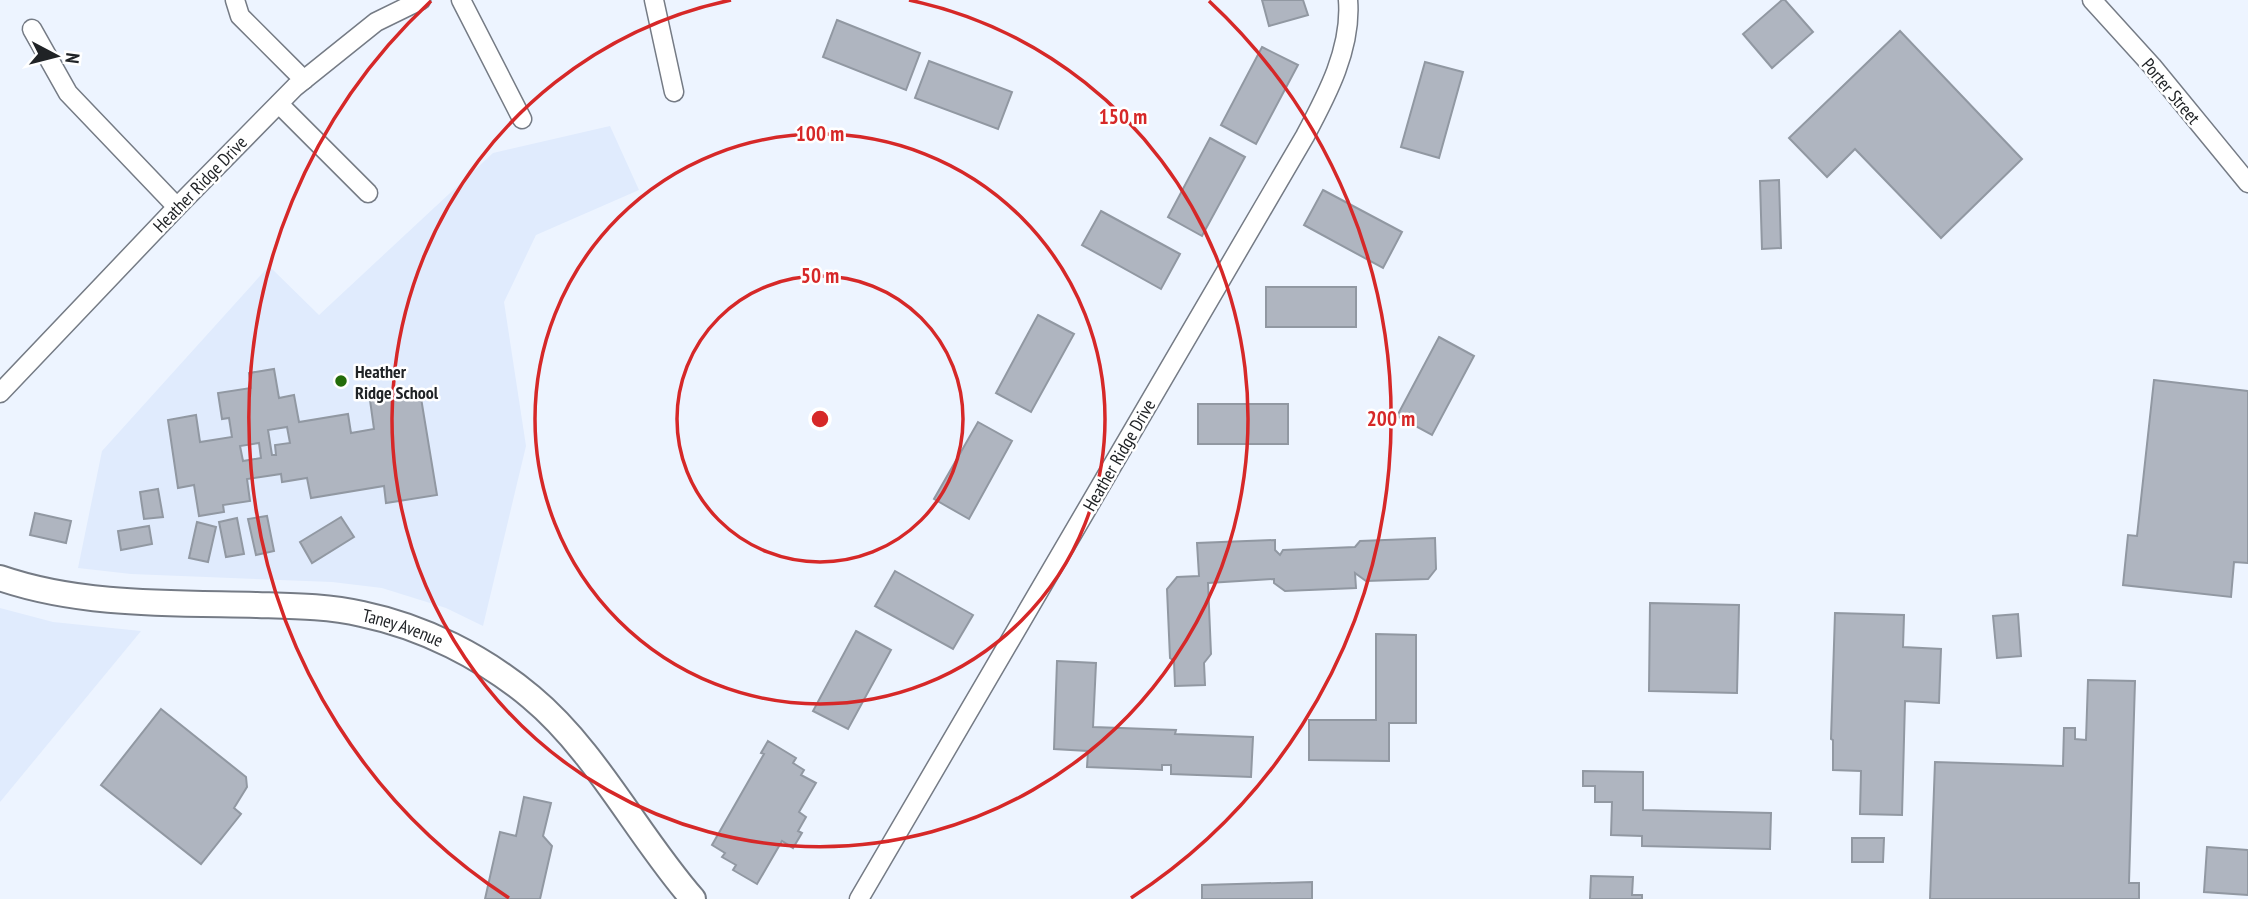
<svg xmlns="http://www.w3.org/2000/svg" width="2248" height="899" viewBox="0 0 2248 899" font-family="'PT Sans Narrow',sans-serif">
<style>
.built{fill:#e0ebfd}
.building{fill:#afb5c0;stroke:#9198a2;stroke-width:2;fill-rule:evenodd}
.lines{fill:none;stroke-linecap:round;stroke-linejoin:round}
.street-casing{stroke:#757b85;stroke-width:21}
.secondary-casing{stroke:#757b85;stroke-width:28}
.street{stroke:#fff;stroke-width:18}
.secondary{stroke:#fff;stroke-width:24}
.ring{fill:none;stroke:#d62828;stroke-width:3.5}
.poi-dot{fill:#236c0a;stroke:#fff;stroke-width:2.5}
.labels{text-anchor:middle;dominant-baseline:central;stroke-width:5;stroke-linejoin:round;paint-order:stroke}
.street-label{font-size:18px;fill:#202326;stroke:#fff}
.poi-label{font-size:18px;font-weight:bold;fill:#202326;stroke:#fff;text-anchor:start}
.centre{fill:#d62828;stroke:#fff;stroke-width:3.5}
.ring-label{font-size:21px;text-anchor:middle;font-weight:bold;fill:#d62828;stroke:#fff;stroke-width:5;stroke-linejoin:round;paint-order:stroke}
</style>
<rect width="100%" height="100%" fill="#edf4ff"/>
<!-- built -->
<g class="built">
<polygon points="610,126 639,190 536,235 504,302 526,446 483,626 446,608 382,588 332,582 131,574 78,568 102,451 269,266 319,315 493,153"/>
<polygon points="0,608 53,622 141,631 0,802"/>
</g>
<!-- building -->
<g class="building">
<polygon points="1262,0 1303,0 1308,15 1269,26"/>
<polygon points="1782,0 1785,0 1813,32 1772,68 1743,34"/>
<polygon points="837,20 920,53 906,90 823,57"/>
<polygon points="1900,31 2022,159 1941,238 1855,149 1827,177 1789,138"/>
<polygon points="1262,47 1298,65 1256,144 1221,125"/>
<polygon points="929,61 1012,92 998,129 915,98"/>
<polygon points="1425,62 1463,72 1439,158 1401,147"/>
<polygon points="1210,138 1245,157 1202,236 1168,217"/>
<polygon points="1779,180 1781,248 1762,249 1760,181"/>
<polygon points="1323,190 1402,232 1383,268 1304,225"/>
<polygon points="1101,211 1180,254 1161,289 1082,245"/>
<rect x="1266" y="287" width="90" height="40"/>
<polygon points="1038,315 1074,334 1031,412 996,393"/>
<polygon points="1439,337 1474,356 1432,435 1397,416"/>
<path d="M 274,369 L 279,398 L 294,395 L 299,422 L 348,414 L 351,433 L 374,429 L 370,400 L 420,392 L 437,495 L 386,503 L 384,486 L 311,498 L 307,478 L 282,482 L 281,474 L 247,479 L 250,501 L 223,505 L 224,512 L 199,516 L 194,485 L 178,488 L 168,420 L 196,415 L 200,442 L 232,437 L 229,418 L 222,419 L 218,393 L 251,388 L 249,373 ZM 287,427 L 290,443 L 275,445 L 276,455 L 272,455 L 268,430 ZM 259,443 L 261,458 L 243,461 L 240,446 Z"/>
<polygon points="2154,380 2248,391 2248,563 2234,562 2231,597 2123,585 2128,535 2137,536"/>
<rect x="1198" y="404" width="90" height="40"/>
<polygon points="978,422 1012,441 969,519 934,499"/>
<polygon points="158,489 163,517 144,519 140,492"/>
<polygon points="35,513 71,521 66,543 30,535"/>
<polygon points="267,516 274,551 256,555 248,519"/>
<polygon points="341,517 354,537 312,563 300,542"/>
<polygon points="237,518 244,554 226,557 219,522"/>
<polygon points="197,522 216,527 208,562 189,558"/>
<polygon points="149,526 152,544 121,550 118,531"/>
<polygon points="1435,538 1436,569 1428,579 1366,581 1355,573 1356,588 1285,591 1274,583 1274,579 1208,583 1211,654 1204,663 1205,685 1175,686 1174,661 1170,658 1167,589 1177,577 1199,576 1197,543 1275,540 1275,550 1280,555 1283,550 1355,547 1360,541"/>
<polygon points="895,571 973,615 953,649 875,606"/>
<polygon points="1650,603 1739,605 1737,693 1649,691"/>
<polygon points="1835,613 1904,615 1903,647 1941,649 1939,703 1905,701 1902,815 1860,814 1861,771 1833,770 1833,740 1831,739"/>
<polygon points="2018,614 2021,656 1997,658 1993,616"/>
<polygon points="856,631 891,650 848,729 813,711"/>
<polygon points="1376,634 1416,635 1416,723 1389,723 1389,761 1309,760 1309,720 1376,720"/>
<polygon points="1057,661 1096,663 1093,727 1176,730 1175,734 1253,737 1251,777 1171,774 1171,765 1162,765 1162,770 1087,767 1088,751 1054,749"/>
<polygon points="2088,680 2135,681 2129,883 2139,883 2139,899 1930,899 1935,762 2063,766 2064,728 2075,728 2075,739 2086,740"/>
<polygon points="161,709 246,777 247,787 234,808 241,814 201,864 101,785"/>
<polygon points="768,741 796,758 793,763 804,770 801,775 816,783 799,812 806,817 798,831 802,833 793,848 782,841 757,884 733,870 736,865 722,857 725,853 712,845 764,754 761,753"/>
<polygon points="1583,771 1643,772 1643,810 1771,813 1770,849 1642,846 1642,836 1611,835 1612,802 1595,802 1595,786 1583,786"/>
<polygon points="524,797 551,803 543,836 552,846 540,899 485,899 500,832 516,836"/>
<polygon points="1852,838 1884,838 1883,862 1852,862"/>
<polygon points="2207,847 2248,850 2248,895 2204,892"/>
<polygon points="1591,876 1633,877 1632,895 1642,895 1642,899 1590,899"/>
<polygon points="1312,882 1312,899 1202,899 1202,885"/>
</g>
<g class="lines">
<defs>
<g id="street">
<polyline points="235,0 240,16 304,80"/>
<polyline points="461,0 522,119"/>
<polyline points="654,0 674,92"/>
<polyline points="2092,0 2152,66 2248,183"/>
<polyline points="32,29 68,93 177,207"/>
<polyline points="279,104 368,193"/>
<polyline points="0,393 177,207 295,87 376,22 421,0"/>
<path d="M 859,899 L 1305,136 C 1327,95 1352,48 1348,0"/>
</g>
<g id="secondary">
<path id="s1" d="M 0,578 C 81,606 172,603 257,605 C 292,606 327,606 362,614 C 424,627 483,657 531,697 C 596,751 637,835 693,899"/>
</g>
</defs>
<!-- street casing -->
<use href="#street" class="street-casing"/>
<!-- secondary casing -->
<use href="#secondary" class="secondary-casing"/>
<!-- street -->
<use href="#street" class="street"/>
<!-- secondary -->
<use href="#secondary" class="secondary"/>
</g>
<!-- distance rings -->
<g class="ring">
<circle cx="820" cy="419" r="143"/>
<circle cx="820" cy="419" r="285"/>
<path d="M909 0A428 428 0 1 1 731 0"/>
<path d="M509 898A571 571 0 0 1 431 1M1209 1A571 571 0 0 1 1131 898"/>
</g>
<!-- markers -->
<circle class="poi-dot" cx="341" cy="381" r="7"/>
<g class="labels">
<!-- street labels -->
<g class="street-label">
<text transform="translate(2171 91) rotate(50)">Porter Street</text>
<text transform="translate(200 184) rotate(-46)">Heather Ridge Drive</text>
<text transform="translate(1119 455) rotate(-60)">Heather Ridge Drive</text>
<text stroke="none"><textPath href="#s1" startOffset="408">Taney Avenue</textPath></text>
</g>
<!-- poi labels -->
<g class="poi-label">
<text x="355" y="371">Heather<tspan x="355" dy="21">Ridge School</tspan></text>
</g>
</g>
<circle cx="820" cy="419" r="10" class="centre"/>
<g class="ring-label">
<text x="1123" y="124">150 m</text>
<text x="820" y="141">100 m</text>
<text x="820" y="283">50 m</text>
<text x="1391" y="426">200 m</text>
</g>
<!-- north arrow -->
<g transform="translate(56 56) rotate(97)" stroke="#ffffff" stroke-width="5" paint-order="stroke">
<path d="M0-5L12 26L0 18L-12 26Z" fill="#202326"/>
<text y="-10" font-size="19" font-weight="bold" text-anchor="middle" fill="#202326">N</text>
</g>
</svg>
